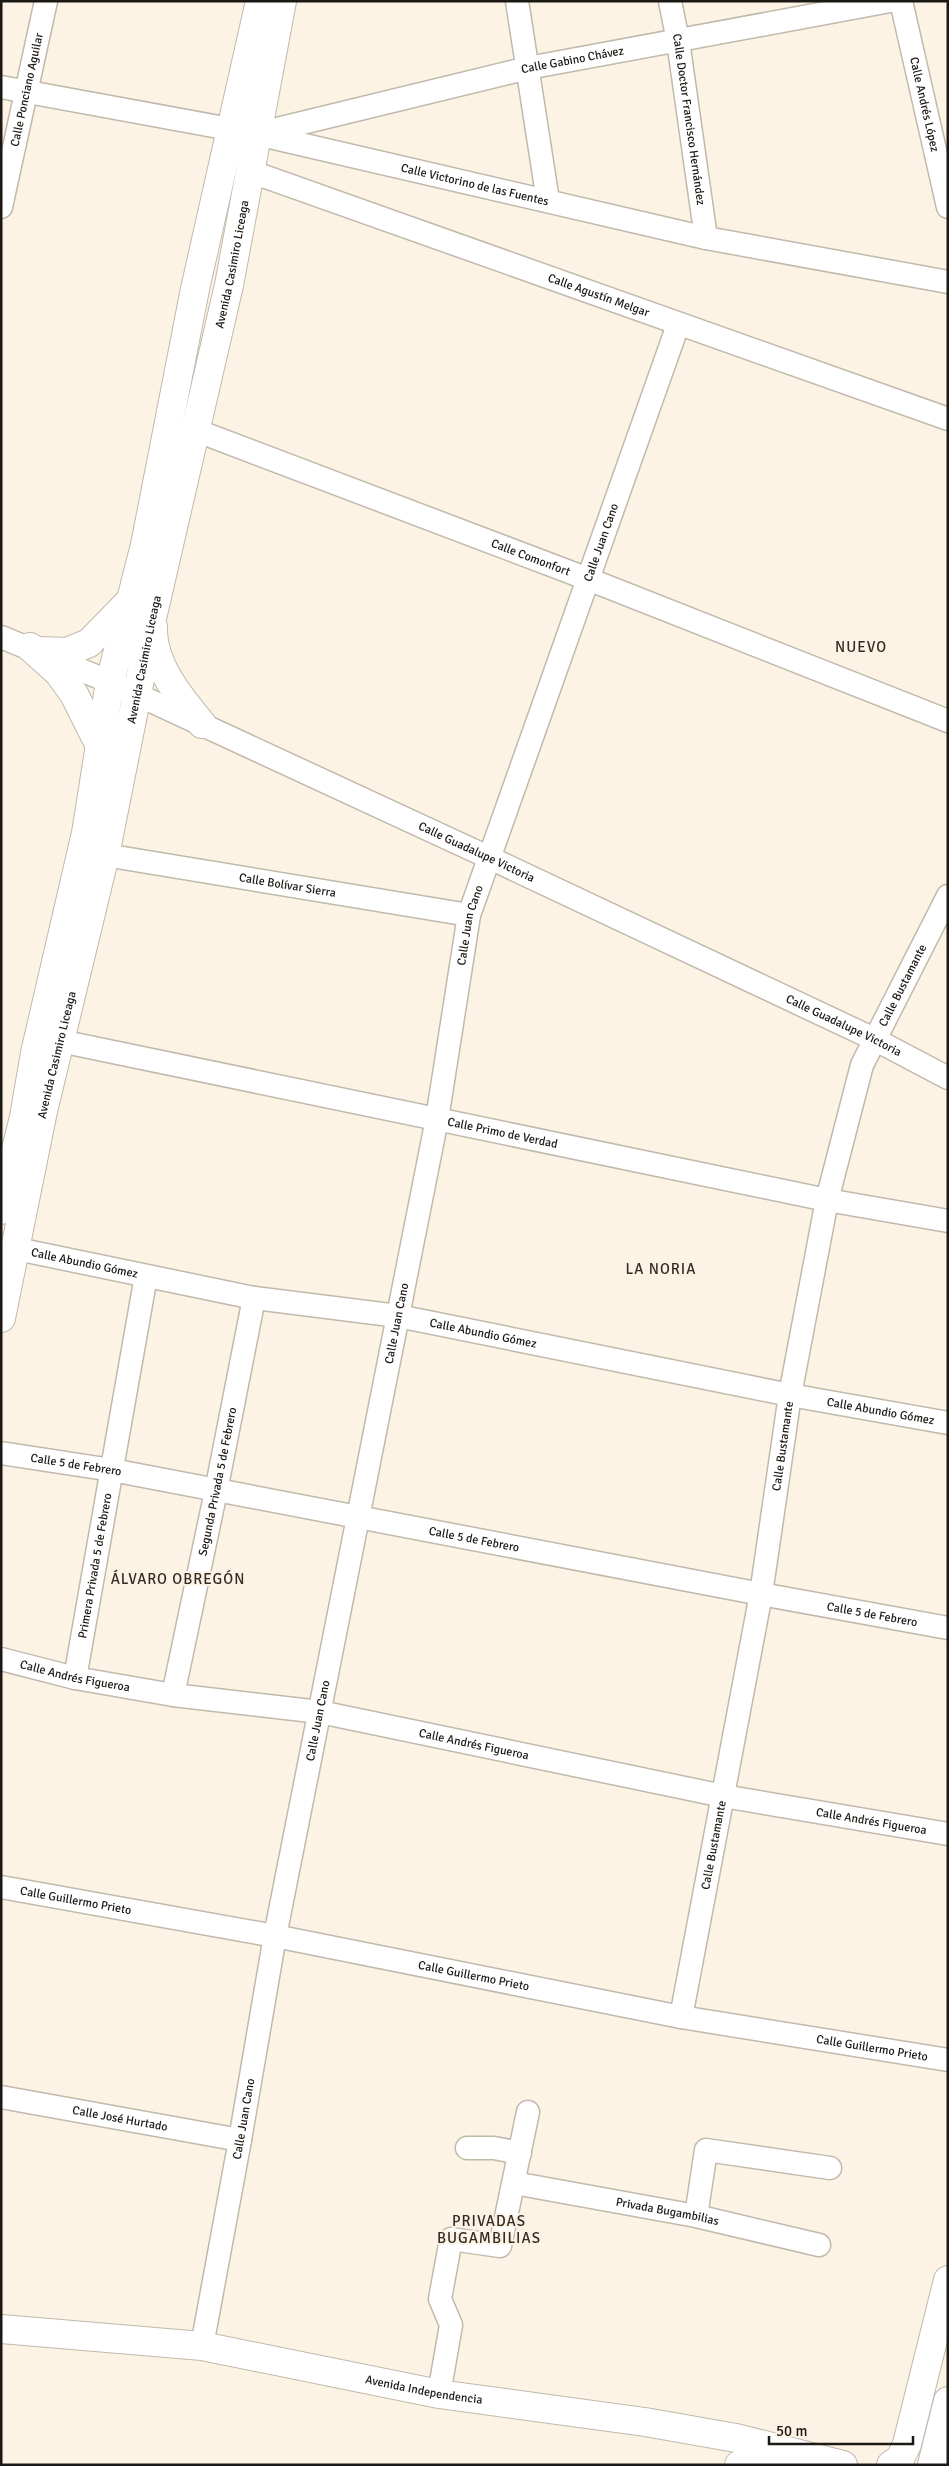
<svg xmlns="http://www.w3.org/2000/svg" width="949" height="2466" viewBox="0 0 949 2466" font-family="Signika,sans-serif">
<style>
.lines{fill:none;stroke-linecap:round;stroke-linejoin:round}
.minor-casing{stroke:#c1b9ac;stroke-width:25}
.major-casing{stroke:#c1b9ac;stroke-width:30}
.minor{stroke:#fff;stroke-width:22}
.major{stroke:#fff;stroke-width:28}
.labels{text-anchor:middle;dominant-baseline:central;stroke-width:4;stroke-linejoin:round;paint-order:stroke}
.street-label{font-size:12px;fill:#1c1915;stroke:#fcf3e5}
.quarter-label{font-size:15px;letter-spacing:1px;fill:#322b21;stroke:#fcf3e5}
</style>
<rect width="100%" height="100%" fill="#fcf3e5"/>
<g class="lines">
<defs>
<g id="minor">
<polyline points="517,1 548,201"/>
<path id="s1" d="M 670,1 L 678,41 L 706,238"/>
<path id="s2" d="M 901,1 L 948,207"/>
<path id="s3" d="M 1,87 L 257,134 L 706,238 L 948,282"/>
<path id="s4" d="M 261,133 L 528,68 L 890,1"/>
<path id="s5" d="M 249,171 L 948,419"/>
<path id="s6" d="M 1,207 L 46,1"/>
<path id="s7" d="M 195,430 L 588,579 L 948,721"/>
<path id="s8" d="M 1,637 L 110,682 L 490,858 L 874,1039 L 948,1078"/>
<path id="s9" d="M 105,855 L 469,915"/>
<path id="s10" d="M 60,1041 L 827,1200 L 948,1221"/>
<path id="s11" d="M 17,1249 L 254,1298 L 398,1316 L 790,1395 L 948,1423"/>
<path id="s12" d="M 1,1453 L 112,1470 L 761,1594 L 948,1628"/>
<path id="s13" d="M 1,1659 L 75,1678 L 173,1695 L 320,1712 L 723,1796 L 948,1834"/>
<path id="s14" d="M 75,1678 L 146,1276"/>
<path id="s15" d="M 173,1695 L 216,1491 L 254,1298"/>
<path id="s16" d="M 1,1887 L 275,1936 L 681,2017 L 948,2060"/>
<path id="s17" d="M 681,2017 L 761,1594 L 790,1395 L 827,1200 L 862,1065 L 948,896"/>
<path id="s18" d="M 1,2097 L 240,2140"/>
<polyline points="467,2148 494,2148 520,2153"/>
<path id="s19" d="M 514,2183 L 696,2216 L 819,2245"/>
<polyline points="696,2216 706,2150 830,2168"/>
<path id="s20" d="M 202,2346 L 240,2140 L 275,1936 L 437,1119 L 469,915 L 678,325"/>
<polyline points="439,2394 451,2325 440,2299 451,2239 500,2246 528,2112"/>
</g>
<g id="major">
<path d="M 153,627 C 152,664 180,698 202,724"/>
<polyline points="30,647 58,672 74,694 100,746"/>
<polyline points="39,651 67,652 89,643 129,602"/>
<polyline points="1,1210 24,1117 35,1053 86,833 110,682 145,545 195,289 260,1"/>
<path id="s21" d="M 1,1318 L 43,1111 L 105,855 L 153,614 L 229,285 L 282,1"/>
<path id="s22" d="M 1,2329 L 202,2346 L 439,2394 L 645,2422 L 736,2438 L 843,2465"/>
<polyline points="739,2465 769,2465"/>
<polyline points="891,2465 900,2459 907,2444 948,2280"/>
<polyline points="932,2465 948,2401"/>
</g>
</defs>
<!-- minor casing -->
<use href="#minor" class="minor-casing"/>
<!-- major casing -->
<use href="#major" class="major-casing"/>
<!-- minor -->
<use href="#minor" class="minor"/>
<!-- major -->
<use href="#major" class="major"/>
</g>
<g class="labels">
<!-- street labels -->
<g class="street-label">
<text stroke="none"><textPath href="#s4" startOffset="320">Calle Gabino Chávez</textPath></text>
<text stroke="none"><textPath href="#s6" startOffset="120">Calle Ponciano Aguilar</textPath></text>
<text stroke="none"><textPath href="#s2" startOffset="106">Calle Andrés López</textPath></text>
<text stroke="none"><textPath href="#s1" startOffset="120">Calle Doctor Francisco Hernández</textPath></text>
<text stroke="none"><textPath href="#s3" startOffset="484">Calle Victorino de las Fuentes</textPath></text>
<text stroke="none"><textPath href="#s21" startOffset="1079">Avenida Casimiro Liceaga</textPath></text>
<text stroke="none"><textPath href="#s5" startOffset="371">Calle Agustín Melgar</textPath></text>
<text stroke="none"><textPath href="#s20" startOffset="1851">Calle Juan Cano</textPath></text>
<text stroke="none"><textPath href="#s7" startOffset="359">Calle Comonfort</textPath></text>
<text stroke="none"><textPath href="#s21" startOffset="674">Avenida Casimiro Liceaga</textPath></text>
<text stroke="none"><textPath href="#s8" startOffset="522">Calle Guadalupe Victoria</textPath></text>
<text stroke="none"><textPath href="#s9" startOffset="185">Calle Bolívar Sierra</textPath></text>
<text stroke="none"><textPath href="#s20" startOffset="1446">Calle Juan Cano</textPath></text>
<text stroke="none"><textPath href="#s17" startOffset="1059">Calle Bustamante</textPath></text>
<text stroke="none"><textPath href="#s8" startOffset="928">Calle Guadalupe Victoria</textPath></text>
<text stroke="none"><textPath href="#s21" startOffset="269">Avenida Casimiro Liceaga</textPath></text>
<text stroke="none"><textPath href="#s10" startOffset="452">Calle Primo de Verdad</textPath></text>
<text stroke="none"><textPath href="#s11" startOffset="69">Calle Abundio Gómez</textPath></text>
<text stroke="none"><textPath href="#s20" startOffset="1041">Calle Juan Cano</textPath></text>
<text stroke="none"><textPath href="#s11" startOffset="474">Calle Abundio Gómez</textPath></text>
<text stroke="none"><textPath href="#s11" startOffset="879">Calle Abundio Gómez</textPath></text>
<text stroke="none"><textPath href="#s17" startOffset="580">Calle Bustamante</textPath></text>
<text stroke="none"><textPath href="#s12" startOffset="76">Calle 5 de Febrero</textPath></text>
<text stroke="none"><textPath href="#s15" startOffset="218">Segunda Privada 5 de Febrero</textPath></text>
<text stroke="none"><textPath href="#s12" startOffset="481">Calle 5 de Febrero</textPath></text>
<text stroke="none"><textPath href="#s14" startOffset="114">Primera Privada 5 de Febrero</textPath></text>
<text stroke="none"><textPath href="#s12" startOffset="886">Calle 5 de Febrero</textPath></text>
<text stroke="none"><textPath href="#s13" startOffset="76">Calle Andrés Figueroa</textPath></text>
<text stroke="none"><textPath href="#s20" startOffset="636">Calle Juan Cano</textPath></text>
<text stroke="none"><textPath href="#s13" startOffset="481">Calle Andrés Figueroa</textPath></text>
<text stroke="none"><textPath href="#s13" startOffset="886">Calle Andrés Figueroa</textPath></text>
<text stroke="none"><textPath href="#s17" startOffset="175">Calle Bustamante</textPath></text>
<text stroke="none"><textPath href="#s16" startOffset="76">Calle Guillermo Prieto</textPath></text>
<text stroke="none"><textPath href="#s16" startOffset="481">Calle Guillermo Prieto</textPath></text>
<text stroke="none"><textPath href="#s16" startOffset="886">Calle Guillermo Prieto</textPath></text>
<text stroke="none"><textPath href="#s18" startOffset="121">Calle José Hurtado</textPath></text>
<text stroke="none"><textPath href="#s20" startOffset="231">Calle Juan Cano</textPath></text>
<text stroke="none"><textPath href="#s19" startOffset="156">Privada Bugambilias</textPath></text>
<text stroke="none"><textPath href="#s22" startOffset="428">Avenida Independencia</textPath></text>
</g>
<!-- quarter labels -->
<g class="quarter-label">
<text x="861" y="647">NUEVO</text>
<text x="661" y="1269">LA NORIA</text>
<text x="178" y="1579">ÁLVARO OBREGÓN</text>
<text x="489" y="2221">PRIVADAS<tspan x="489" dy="17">BUGAMBILIAS</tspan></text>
</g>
</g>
<!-- border -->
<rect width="949" height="2466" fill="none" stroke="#1c1915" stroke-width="5"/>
<!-- scale -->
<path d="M769 2436v8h144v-8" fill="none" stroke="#1c1915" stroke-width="2.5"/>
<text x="776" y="2436" font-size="15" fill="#1c1915" stroke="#fcf3e5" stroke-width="4" paint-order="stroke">50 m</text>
</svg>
